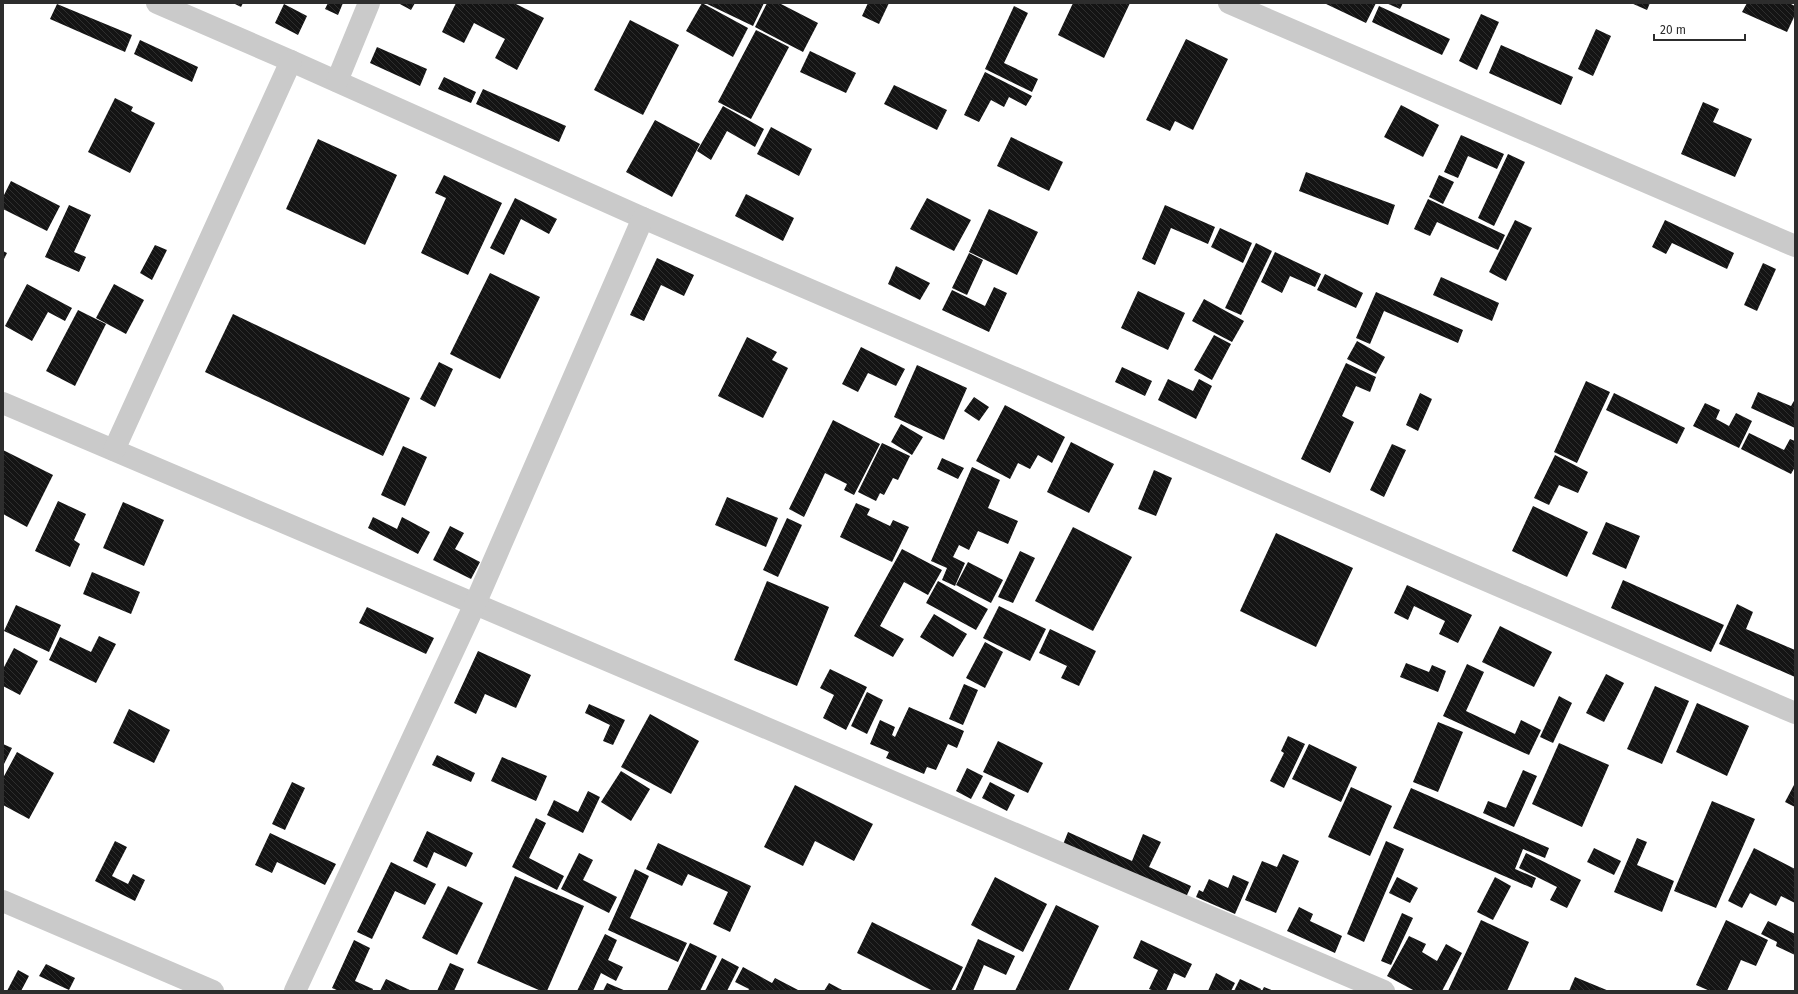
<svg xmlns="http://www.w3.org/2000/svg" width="1798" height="994" viewBox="0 0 1798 994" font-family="'Fira Sans',sans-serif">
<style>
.building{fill:url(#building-back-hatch)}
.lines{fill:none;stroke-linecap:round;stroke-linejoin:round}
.street{stroke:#cacaca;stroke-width:22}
</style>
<defs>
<pattern id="building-back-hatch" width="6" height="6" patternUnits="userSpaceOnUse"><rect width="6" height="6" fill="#141414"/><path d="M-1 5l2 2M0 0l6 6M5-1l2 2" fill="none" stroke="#2e2e2e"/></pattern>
</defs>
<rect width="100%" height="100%" fill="#fff"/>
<!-- building -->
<g class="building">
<polygon points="233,3 243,3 241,7"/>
<polygon points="328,3 343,3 338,15 325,9"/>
<polygon points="398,3 415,3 411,10"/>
<polygon points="456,3 514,3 544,18 517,70 495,58 505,39 474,23 464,43 442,32"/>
<polygon points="702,3 748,28 733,57 686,31"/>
<polygon points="705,3 764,3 753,26"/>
<polygon points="767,3 781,3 781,4 818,23 803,52 755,27"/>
<polygon points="868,3 889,3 879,24 862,16"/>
<polygon points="1073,3 1130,3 1104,58 1058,35"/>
<polygon points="1324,3 1376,3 1366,23"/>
<polygon points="1386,3 1403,3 1400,9"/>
<polygon points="1631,3 1650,3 1647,10"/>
<polygon points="1747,3 1789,3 1795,6 1795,15 1787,32 1742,12"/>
<polygon points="57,4 132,35 125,52 50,19"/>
<polygon points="284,4 307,16 298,35 275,23"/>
<polygon points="1014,6 1028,13 1004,63 1038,79 1032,92 985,69"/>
<polygon points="1379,6 1450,39 1442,55 1372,22"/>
<polygon points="1481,14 1499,22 1477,70 1459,61"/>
<polygon points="630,20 679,45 643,115 594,90"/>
<polygon points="1596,29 1611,36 1593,76 1578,69"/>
<polygon points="756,30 789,47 751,119 718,102"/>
<polygon points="1186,39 1228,59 1193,130 1175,121 1170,131 1146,120"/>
<polygon points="140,40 198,67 192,82 134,54"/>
<polygon points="1501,45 1573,77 1561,105 1489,73"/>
<polygon points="377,47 427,69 420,86 370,63"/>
<polygon points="810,51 856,73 846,93 800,72"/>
<polygon points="985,72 1032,96 1026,106 1009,97 1004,107 991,100 979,122 964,115"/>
<polygon points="444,77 476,92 471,103 438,89"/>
<polygon points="894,85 947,110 937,130 884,104"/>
<polygon points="483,89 566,126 559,142 476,104"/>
<polygon points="115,98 133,107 131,111 155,123 130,173 88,152"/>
<polygon points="1703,102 1719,109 1713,122 1752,139 1735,177 1681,154"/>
<polygon points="1401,105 1439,125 1423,157 1384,137"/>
<polygon points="723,106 764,129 755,147 727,131 711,160 697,151"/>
<polygon points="655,120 700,144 672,197 626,172"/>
<polygon points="771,127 812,149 799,176 757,154"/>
<polygon points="1461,135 1504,154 1497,169 1468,156 1458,178 1444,172"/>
<polygon points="1011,137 1063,162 1049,191 997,166"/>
<polygon points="318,139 397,175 365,245 286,209"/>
<polygon points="1508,154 1525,162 1494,226 1478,218"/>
<polygon points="1306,172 1395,205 1388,225 1299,191"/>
<polygon points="444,175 502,203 468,275 421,253 446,198 435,193"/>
<polygon points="1439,175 1454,182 1443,204 1429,197"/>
<polygon points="11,181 60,206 47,231 3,209 3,197"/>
<polygon points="746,194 794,218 783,241 735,216"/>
<polygon points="515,198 557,219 549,234 521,219 504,255 490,248"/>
<polygon points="927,198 971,220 954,251 910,229"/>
<polygon points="1428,199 1505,235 1498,250 1437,222 1430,236 1414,229"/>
<polygon points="69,205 91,215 74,252 86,257 79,272 45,257"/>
<polygon points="1165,205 1215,227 1208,244 1171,228 1155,265 1142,259"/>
<polygon points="989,209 1038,232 1017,275 969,252"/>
<polygon points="1515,220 1532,228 1506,281 1489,272"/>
<polygon points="1665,220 1734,253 1727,269 1672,243 1666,254 1652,247"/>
<polygon points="1220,228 1252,243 1243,263 1211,247"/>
<polygon points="1256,243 1272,251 1241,315 1225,308"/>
<polygon points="155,245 167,250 152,280 140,273"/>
<polygon points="3,251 7,253 3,261"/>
<polygon points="1275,252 1321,274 1315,287 1290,276 1282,293 1261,282"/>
<polygon points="969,253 983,260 967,295 952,288"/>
<polygon points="657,258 694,275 684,296 661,285 644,321 630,315"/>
<polygon points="1763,263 1776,269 1757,311 1744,305"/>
<polygon points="896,266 930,283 920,300 888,284"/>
<polygon points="490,273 540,297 500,379 450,354"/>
<polygon points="1325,274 1363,293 1356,308 1317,290"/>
<polygon points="1441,277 1499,303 1492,321 1433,295"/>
<polygon points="27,284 72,308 65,321 48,312 32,341 5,326"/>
<polygon points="114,284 144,300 126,334 96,318"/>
<polygon points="994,287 1007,293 989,332 942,310 952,290 985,306"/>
<polygon points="1138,291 1185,313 1168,350 1121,328"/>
<polygon points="1376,292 1463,330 1458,343 1384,311 1370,344 1356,338"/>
<polygon points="1204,299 1244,321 1232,342 1192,321"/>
<polygon points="78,310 106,324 75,386 46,371"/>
<polygon points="233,314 410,398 383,456 205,372"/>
<polygon points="1214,335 1231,344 1212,380 1194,370"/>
<polygon points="747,337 777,352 772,360 788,368 763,418 718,396"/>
<polygon points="1357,341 1385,357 1376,374 1347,359"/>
<polygon points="861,347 905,369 896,386 868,373 858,392 842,384"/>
<polygon points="439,362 453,369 435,407 420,399"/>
<polygon points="1346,363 1376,377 1370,392 1356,386 1342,416 1354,422 1330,473 1301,459"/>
<polygon points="917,365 967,388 944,440 894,417"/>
<polygon points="1122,367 1152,381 1145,396 1115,382"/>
<polygon points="1168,379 1193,391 1199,379 1212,386 1196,419 1158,400"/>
<polygon points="1586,381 1610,392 1577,463 1554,452"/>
<polygon points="1758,392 1791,406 1795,399 1795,428 1751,408"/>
<polygon points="1420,393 1432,399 1418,431 1406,425"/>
<polygon points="1614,393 1685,428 1677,444 1606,410"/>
<polygon points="974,397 989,407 979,421 964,411"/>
<polygon points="1705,403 1720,410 1716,419 1729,426 1736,413 1752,421 1739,448 1693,426"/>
<polygon points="1005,405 1065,437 1052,463 1038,455 1030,469 1018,463 1010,479 976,461"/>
<polygon points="833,420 880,444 854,495 844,490 847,484 825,473 804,517 789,509"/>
<polygon points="901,424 923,437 912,455 891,442"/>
<polygon points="1749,433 1784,450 1790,439 1795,441 1795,467 1791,474 1741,449"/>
<polygon points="1071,442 1114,464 1089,513 1047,492"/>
<polygon points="882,443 910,456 898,480 893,478 884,495 880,493 876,501 858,492"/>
<polygon points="1392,444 1406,450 1384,497 1370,490"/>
<polygon points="403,446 427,457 405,506 381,495"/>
<polygon points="3,450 53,475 27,527 3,514"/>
<polygon points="1555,455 1588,472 1578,493 1559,485 1549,505 1534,498"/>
<polygon points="942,458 964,468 958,479 937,469"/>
<polygon points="972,467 1000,480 988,508 1018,521 1008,544 978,531 969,550 959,545 953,557 965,563 955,586 942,580 947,568 931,561"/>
<polygon points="1154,470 1172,478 1156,516 1138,509"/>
<polygon points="727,497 778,518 766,547 715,525"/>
<polygon points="58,501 86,514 74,540 80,544 70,567 35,551"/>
<polygon points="123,502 164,520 144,566 103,548"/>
<polygon points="856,503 870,509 867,515 890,526 893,520 909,527 892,562 840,537"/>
<polygon points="1533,506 1588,532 1567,577 1512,551"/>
<polygon points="373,517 397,529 402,517 430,532 418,554 368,528"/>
<polygon points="787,518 802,525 778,577 763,570"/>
<polygon points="1606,522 1640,536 1626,569 1592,554"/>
<polygon points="450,526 464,533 455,549 480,562 471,579 433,560"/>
<polygon points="1073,527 1132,557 1093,631 1035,601"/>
<polygon points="1276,533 1353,568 1316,647 1240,611"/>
<polygon points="902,549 942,570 928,595 904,582 880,626 904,639 893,657 854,636"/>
<polygon points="1020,551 1035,558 1013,603 998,597"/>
<polygon points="968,562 1003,580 991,603 956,585"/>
<polygon points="92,572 140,592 131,614 83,594"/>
<polygon points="1623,580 1724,625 1711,652 1611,608"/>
<polygon points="767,581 829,607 797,686 734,660"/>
<polygon points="938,581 988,609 976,630 926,603"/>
<polygon points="1407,585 1472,615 1458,643 1439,634 1445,621 1414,606 1408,620 1394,613"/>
<polygon points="1737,604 1753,612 1746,629 1795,650 1795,677 1719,644"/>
<polygon points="16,605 61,625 49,652 4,631"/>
<polygon points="999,606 1046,629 1030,661 983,638"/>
<polygon points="367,607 434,638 426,654 359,623"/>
<polygon points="934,614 967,634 953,657 920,637"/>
<polygon points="1500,626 1552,652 1534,687 1482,662"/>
<polygon points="1050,629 1096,651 1079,686 1061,678 1067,666 1039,653"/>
<polygon points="99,636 116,644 96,683 49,660 60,637 91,652"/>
<polygon points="985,642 1003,652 985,688 966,678"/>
<polygon points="14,648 38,661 20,695 3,686 3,669"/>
<polygon points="478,651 531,675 516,708 485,694 476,714 454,703"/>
<polygon points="1406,663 1429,672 1432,665 1446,671 1438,692 1400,677"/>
<polygon points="1467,664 1484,672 1466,711 1515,734 1521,720 1541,730 1529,755 1443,716"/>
<polygon points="830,669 867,687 846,730 823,718 834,695 820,688"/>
<polygon points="1606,674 1624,683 1604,722 1586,713"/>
<polygon points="964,684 978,690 963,725 949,719"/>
<polygon points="1655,686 1689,701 1662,764 1627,749"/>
<polygon points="867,692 883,700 867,734 851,726"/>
<polygon points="1559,696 1572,703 1553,743 1540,737"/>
<polygon points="1697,703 1749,726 1727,776 1676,752"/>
<polygon points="589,704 625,720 613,745 603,741 610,725 585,713"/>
<polygon points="909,707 964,731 957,748 948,744 936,770 927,767 924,774 886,758 889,752 870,744 880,720 895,727 892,735 895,737"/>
<polygon points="129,709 170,730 154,763 113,743"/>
<polygon points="650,714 699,741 671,794 621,767"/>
<polygon points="1438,722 1463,732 1438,792 1413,782"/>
<polygon points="1288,736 1305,744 1284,788 1270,781 1284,753 1281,751"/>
<polygon points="998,741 1043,763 1028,793 983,772"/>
<polygon points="1559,743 1609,765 1582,827 1532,804"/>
<polygon points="3,744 12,748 3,766"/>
<polygon points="1309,744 1357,767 1341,802 1292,779"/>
<polygon points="17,752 54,773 29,819 3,805 3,778"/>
<polygon points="437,755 475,773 471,782 432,765"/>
<polygon points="502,757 547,776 536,801 491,781"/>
<polygon points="967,768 983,776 971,799 956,791"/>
<polygon points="1523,770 1537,776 1514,827 1483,813 1488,801 1506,808"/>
<polygon points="621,771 650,789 631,821 601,802"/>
<polygon points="292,782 305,788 285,830 272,824"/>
<polygon points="990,782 1015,795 1007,811 982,798"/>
<polygon points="1795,783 1795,807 1785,802"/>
<polygon points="795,785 873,824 854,861 815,841 803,866 764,847"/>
<polygon points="1351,787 1392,806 1370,856 1328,837"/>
<polygon points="1411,788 1549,848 1545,858 1523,849 1515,869 1536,878 1532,888 1393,828"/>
<polygon points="588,791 600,797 583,833 547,815 554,800 578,812"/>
<polygon points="1712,801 1755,819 1716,908 1674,891"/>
<polygon points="536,818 546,823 529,858 564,876 557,890 512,867"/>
<polygon points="427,831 473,853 466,867 434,852 427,868 413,861"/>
<polygon points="1068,832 1132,861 1143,834 1161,842 1149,867 1191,886 1184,902 1062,847"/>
<polygon points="270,833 336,864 325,885 277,862 272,873 255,865"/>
<polygon points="1637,838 1647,842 1637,865 1674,881 1662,912 1614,892"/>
<polygon points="115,841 127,847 112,876 128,884 133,874 145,880 135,901 95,881"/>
<polygon points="1386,841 1404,849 1364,942 1347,934"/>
<polygon points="658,843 751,886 730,932 713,924 728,892 688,874 682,886 646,869"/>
<polygon points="1594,848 1621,861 1614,875 1587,862"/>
<polygon points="1754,848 1795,869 1795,903 1781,896 1776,906 1750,893 1742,908 1728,901"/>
<polygon points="579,853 593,860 583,880 617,897 609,913 561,889"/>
<polygon points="1526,853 1581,880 1567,908 1550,900 1557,887 1519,868"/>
<polygon points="1283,854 1299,861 1276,913 1245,900 1262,861 1277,867"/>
<polygon points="391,862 436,884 425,905 395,891 372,939 357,932"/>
<polygon points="635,869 649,876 630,918 687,943 678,962 608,930"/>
<polygon points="1233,875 1249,882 1235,914 1196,897 1199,890 1203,892 1209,879 1228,888"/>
<polygon points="515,876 584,906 547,991 541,991 477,963"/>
<polygon points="995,877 1047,904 1023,952 971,925"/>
<polygon points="1397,877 1418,888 1410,903 1389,893"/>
<polygon points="1495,877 1511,886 1493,920 1477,912"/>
<polygon points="448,886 483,903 457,955 422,938"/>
<polygon points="1056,905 1099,926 1068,991 1015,991"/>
<polygon points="1299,907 1313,914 1310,921 1342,936 1335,953 1287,931"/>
<polygon points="1402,913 1413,918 1391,965 1381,961"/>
<polygon points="1481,920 1529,942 1507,991 1448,991"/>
<polygon points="1726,920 1768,940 1756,966 1741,960 1727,991 1710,991 1696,985"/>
<polygon points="1768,921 1795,934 1795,955 1776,946 1777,942 1761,934"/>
<polygon points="872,922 963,967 951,991 931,991 931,990 857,953"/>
<polygon points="605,934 617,940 608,960 623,967 616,981 601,973 593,991 577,991"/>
<polygon points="1409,936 1426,944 1422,952 1437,961 1446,944 1462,953 1442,991 1415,991 1387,976"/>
<polygon points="978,939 1015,956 1006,975 984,965 973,991 955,991"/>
<polygon points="354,940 370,948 355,981 373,989 372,991 339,991 332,988"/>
<polygon points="1141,940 1192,964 1185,978 1174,973 1166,991 1154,991 1149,989 1158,970 1133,958"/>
<polygon points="690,943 717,956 700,991 667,991"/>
<polygon points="722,958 739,967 727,991 705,991"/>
<polygon points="450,963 464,969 454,991 437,991"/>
<polygon points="46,964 75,978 69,990 39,976"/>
<polygon points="743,967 772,983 775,978 800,991 748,991 749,989 735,982"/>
<polygon points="18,970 29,976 21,991 7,991"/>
<polygon points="1216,973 1235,983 1231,991 1208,991"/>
<polygon points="1575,977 1609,991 1569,991"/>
<polygon points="386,979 412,991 380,991"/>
<polygon points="1240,979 1261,989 1260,991 1234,991"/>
<polygon points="607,983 626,991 603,991"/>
<polygon points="829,983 844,991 824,991"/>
<polygon points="1264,987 1274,991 1262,991"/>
</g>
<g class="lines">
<!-- street -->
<g class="street">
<polyline points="157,3 291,61 643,218 1795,713"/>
<polyline points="1229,3 1795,246"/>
<polyline points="337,81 369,3"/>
<polyline points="3,403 1384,991"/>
<polyline points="114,450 291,61"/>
<polyline points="3,901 213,991"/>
<polyline points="295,991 475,604 643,218"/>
</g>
</g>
<!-- border -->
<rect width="1798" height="994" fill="none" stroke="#2d2d2d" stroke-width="8"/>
<!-- scale -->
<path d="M1654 34v6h91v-6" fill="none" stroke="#2d2d2d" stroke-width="2"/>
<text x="1660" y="34" font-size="12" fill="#2d2d2d" stroke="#ffffff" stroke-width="3" paint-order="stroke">20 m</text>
</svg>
